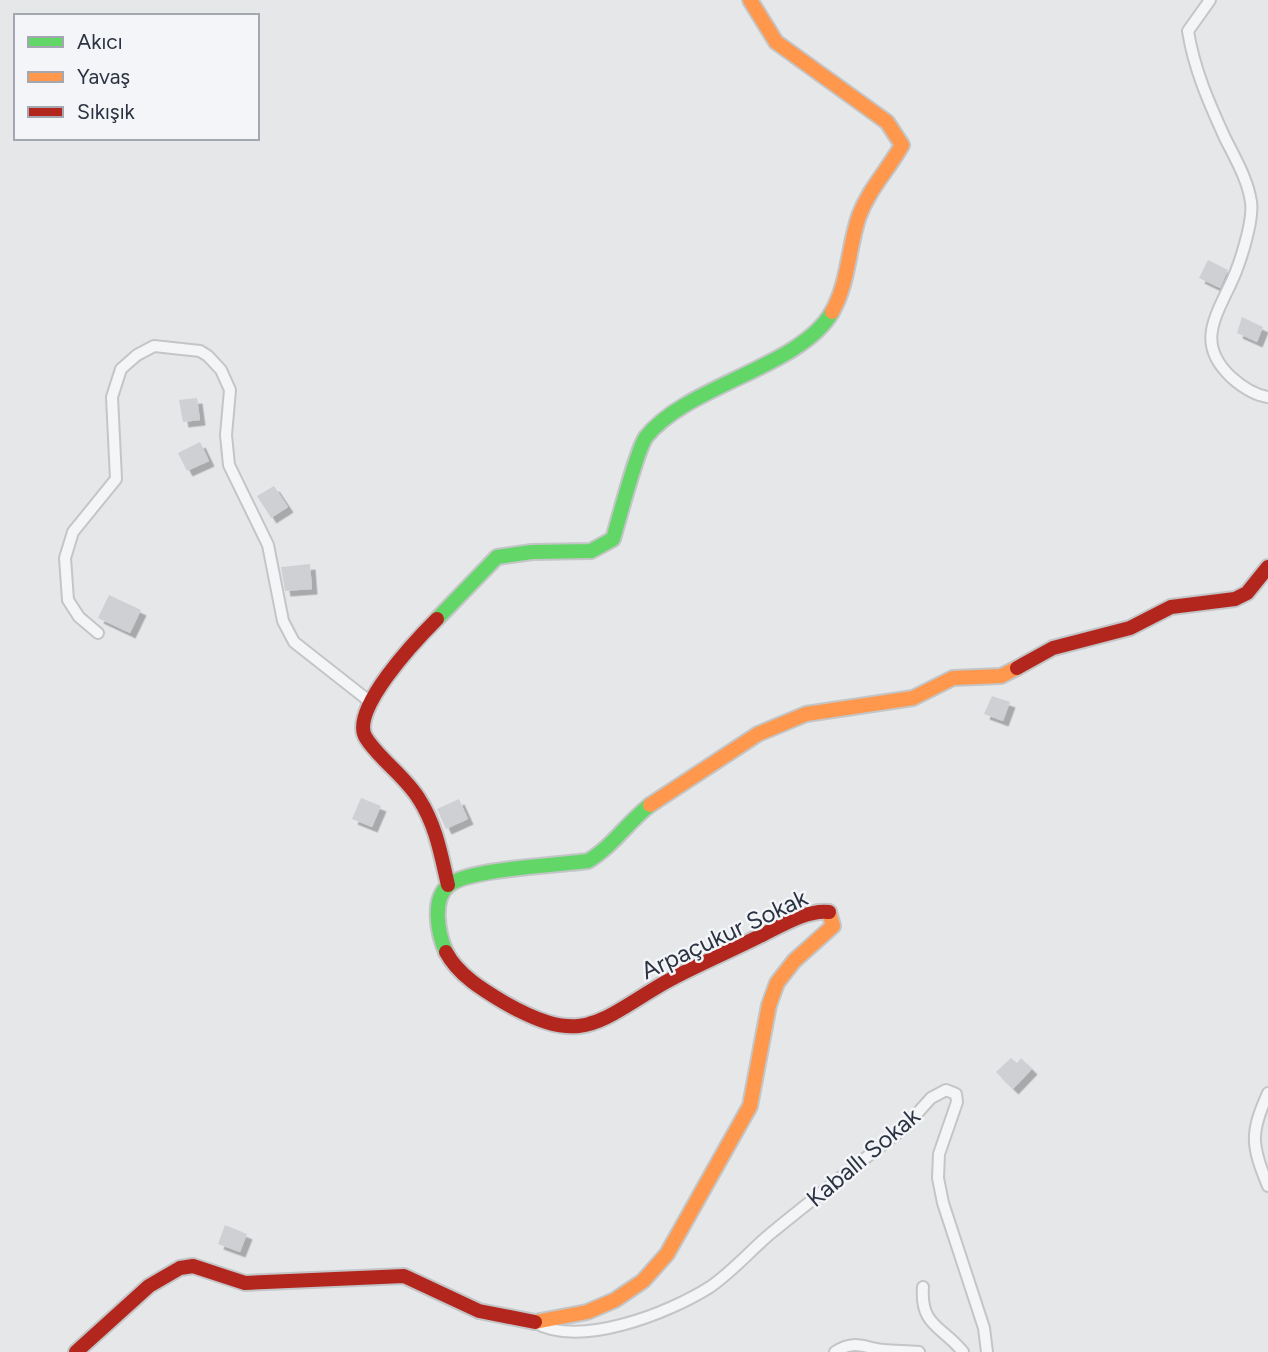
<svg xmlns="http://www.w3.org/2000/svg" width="1268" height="1352" viewBox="0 0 1268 1352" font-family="Figtree,sans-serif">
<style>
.building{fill:#ced0d3;filter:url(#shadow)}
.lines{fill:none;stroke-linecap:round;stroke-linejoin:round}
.street-casing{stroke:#c3c5c7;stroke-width:14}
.fast-casing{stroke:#c3c5c7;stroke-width:18}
.slow-casing{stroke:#c3c5c7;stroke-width:18}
.jam-casing{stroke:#c3c5c7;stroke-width:18}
.street{stroke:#f4f5f6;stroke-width:10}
.fast{stroke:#63d668;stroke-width:14}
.slow{stroke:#ff974d;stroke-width:14}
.jam{stroke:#b3261e;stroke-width:14}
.labels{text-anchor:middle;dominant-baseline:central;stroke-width:5;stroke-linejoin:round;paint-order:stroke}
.street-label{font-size:24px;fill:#2b3242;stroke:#f3f5f8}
</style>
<defs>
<filter id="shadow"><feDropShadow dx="5.5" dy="5.5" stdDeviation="0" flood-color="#0004"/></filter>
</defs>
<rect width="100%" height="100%" fill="#e5e7e9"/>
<!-- building -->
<g class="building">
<polygon points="1208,260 1228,270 1220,288 1199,278"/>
<polygon points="1242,317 1263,327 1257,342 1237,333"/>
<polygon points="197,398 200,420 183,422 179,400"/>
<polygon points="200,442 209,461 187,471 178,453"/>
<polygon points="274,486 288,507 271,518 257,496"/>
<polygon points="310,564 312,589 285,591 281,567"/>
<polygon points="109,595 141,610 130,633 98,618"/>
<polygon points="992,696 1010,702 1003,721 984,714"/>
<polygon points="361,798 381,806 372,827 352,819"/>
<polygon points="459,799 468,819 446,829 437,809"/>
<polygon points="1011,1058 1017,1063 1021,1058 1032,1069 1013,1089 996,1072"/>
<polygon points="225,1225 247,1234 240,1252 218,1244"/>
</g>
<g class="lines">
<defs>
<g id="street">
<path d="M 1210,0 L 1188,31 C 1194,69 1209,103 1225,138 C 1235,158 1248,180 1251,202 C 1254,221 1239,267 1230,285 C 1214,319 1197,345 1231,377 C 1241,386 1254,395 1268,397"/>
<polyline points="98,633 79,617 68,600 65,558 73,532 116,479 112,397 121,369 137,355 154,346 200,351 208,356 221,370 230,390 226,435 229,465 268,545 283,621 294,642 369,701"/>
<path d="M 1268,1093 C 1250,1133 1251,1145 1268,1186"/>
<path d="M 923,1287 C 920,1326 942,1326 963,1352"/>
<path d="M 534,1322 C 579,1349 669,1313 710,1287 C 732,1272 750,1251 770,1234 C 814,1198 859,1163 904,1128 L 931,1098 L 946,1090 L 956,1094 L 957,1102 L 939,1154 L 938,1178 L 943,1203 L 984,1328 L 987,1352"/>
<path d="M 835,1352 C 854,1339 864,1348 884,1350 C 896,1351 907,1351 919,1352"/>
</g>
<g id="fast">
<path d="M 437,619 L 497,557 L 532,552 L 591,551 L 613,539 C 619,519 637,449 646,437 C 687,385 801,367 832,312"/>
<path d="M 446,952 C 438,934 431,899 449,885 C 468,869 559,865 588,861 C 612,847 628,822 650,805"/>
</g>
<g id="slow">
<path d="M 750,0 L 776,42 L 887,122 L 902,145 C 888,170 869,189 859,216 C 848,248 849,282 832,312"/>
<polyline points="650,805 758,734 806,714 913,698 953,678 1001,676 1017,668"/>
<polyline points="535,1322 587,1312 615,1300 643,1281 667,1254 750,1106 769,1005 777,983 794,961 833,926 829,912"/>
</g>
<g id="jam">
<path d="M 437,619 C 418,638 348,711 366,738 C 380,760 405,776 419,799 C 436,825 441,855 448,885"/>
<polyline points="1017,668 1053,648 1130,628 1171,607 1235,599 1247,593 1268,567"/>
<path d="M 446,952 C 458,975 483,990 505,1003 C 583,1047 597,1022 664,983 C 696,965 731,951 764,934 C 782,925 809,909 829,912"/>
<polyline points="76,1352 149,1286 180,1268 193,1266 245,1283 404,1276 479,1311 535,1322"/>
</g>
</defs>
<!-- street casing -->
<use href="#street" class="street-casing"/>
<!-- fast casing -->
<use href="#fast" class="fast-casing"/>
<!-- slow casing -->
<use href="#slow" class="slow-casing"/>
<!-- jam casing -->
<use href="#jam" class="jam-casing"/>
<!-- street -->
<use href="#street" class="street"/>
<!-- fast -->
<use href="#fast" class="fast"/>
<!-- slow -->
<use href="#slow" class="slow"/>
<!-- jam -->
<use href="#jam" class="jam"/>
</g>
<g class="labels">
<!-- street labels -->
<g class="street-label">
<text transform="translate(724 934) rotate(-25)">Arpaçukur Sokak</text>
<text transform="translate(863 1157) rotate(-40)">Kaballı Sokak</text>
</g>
</g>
<!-- legend -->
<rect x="14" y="14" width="245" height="126" fill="#f3f5f8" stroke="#a3a7af" stroke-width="2"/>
<rect x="28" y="37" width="35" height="10" fill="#63d668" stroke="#a3a7af" stroke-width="2"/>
<text x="77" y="49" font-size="21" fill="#2b3242">Akıcı</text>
<rect x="28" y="72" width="35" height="10" fill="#ff974d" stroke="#a3a7af" stroke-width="2"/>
<text x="77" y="84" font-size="21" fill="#2b3242">Yavaş</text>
<rect x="28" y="107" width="35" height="10" fill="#b3261e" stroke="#a3a7af" stroke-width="2"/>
<text x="77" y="119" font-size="21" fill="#2b3242">Sıkışık</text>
</svg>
